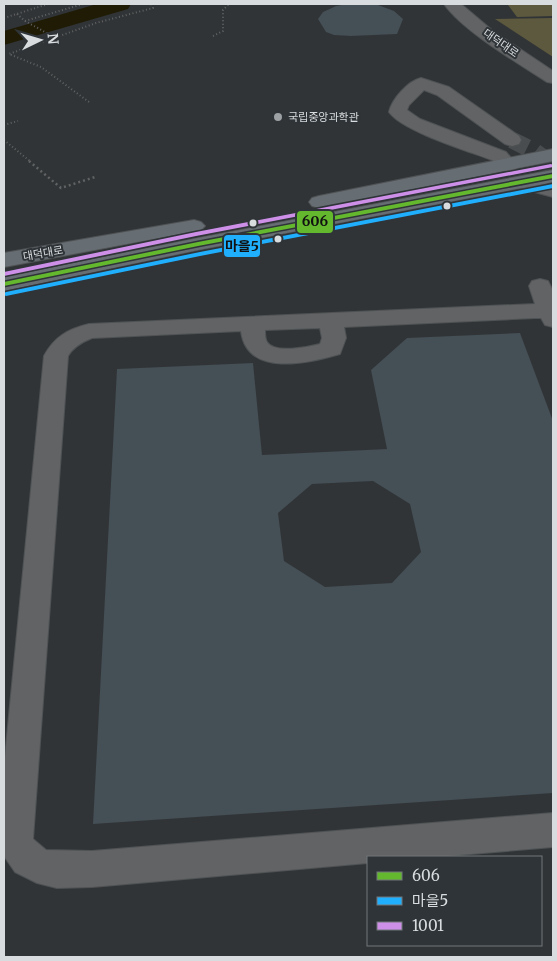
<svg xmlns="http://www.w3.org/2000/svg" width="557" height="961" viewBox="0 0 557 961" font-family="Merriweather,'Noto Sans KR',serif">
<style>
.green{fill:#5d593e}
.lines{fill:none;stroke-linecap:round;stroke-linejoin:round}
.river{fill:#1f1b05;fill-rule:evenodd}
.building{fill:#444f56;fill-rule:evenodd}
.minor-tunnel-far1{stroke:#4a4d4f;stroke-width:17;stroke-dasharray:17 9;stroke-linecap:butt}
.minor-tunnel{stroke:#4a4d4f;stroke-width:22;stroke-dasharray:22 11;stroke-linecap:butt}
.minor-casing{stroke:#4f5254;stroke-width:2}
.major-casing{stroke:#4f5254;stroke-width:2}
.path-far1{stroke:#606263;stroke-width:2;stroke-dasharray:1 2.5;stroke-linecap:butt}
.path{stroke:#606263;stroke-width:2.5;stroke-dasharray:2 3;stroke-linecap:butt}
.minor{fill:#616364;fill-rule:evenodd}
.major{fill:#676e73;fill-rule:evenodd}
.bus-1-casing{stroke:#2f3438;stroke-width:3}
.bus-2-casing{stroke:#2f3438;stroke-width:3}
.bus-3-casing{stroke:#2f3438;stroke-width:3}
.bus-1{fill:#64b82e;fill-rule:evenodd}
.bus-2{fill:#20affc;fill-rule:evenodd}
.bus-3{fill:#ce8fe9;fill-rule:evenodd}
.poi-dot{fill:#9ea1a3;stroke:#2f3438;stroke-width:2}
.bus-dot{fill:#d8dcde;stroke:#2f3438;stroke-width:2}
.labels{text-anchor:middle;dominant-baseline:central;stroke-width:4;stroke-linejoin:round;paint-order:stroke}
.far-street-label{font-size:11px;fill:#d8dcde;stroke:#2f3438}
.far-poi-label{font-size:11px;fill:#d8dcde;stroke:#2f3438;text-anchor:start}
.line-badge{stroke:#2f3438;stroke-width:2}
.pale-badge-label{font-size:14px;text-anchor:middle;font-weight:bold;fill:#111}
</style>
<rect width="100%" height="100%" fill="#313436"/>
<!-- green -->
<g class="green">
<polygon points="553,4 553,16 517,17 508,5"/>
<polygon points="553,18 553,57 495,19"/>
</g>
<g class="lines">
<!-- river -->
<polygon class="river" points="97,4 131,4 128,9 4,45 4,31"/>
</g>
<!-- building -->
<g class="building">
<polygon points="347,4 378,5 394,11 403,19 397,34 351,36 334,35 326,32 318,19 323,12 336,6"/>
<path d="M 520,333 L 553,421 L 553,793 L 93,824 L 117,369 L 253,363 L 262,455 L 387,449 L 371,370 L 407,338 ZM 373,481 L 410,504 L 421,552 L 392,583 L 325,587 L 284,561 L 278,513 L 312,484 Z"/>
</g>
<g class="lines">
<!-- minor-tunnel-far1 -->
<polyline class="minor-tunnel-far1" points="512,140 534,151 549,162"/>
<!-- minor-tunnel -->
<polyline class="minor-tunnel" points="547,161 553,166"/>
<defs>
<g id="minor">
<path d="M 444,4 L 461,4 L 493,31 L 553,71 L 553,83 L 547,82 C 518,63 463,31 444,4 Z"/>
<path d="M 421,78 L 449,87 L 519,136 L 521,140 L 519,144 L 512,146 L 505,144 L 437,95 L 424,90 L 409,105 L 407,110 L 420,119 L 506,152 L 518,166 L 515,170 C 503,173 500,168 492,160 C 468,151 402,131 389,112 C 392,99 408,81 421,78 Z"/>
<polygon points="523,177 553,185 553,197 516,187 513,183 516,179"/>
<path d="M 540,279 L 548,281 L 553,291 L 553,327 L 545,325 L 541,318 L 535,318 L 344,327 L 346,338 L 340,354 C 309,363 247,378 241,331 L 92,338 C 82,342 73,347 68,356 L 33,839 L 46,850 L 92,851 L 553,813 L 553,847 L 435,857 L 368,857 L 368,863 L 92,887 L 57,888 L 37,883 L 15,872 L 4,856 L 4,767 L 44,356 C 54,337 68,329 89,324 L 535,304 L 529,286 L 532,281 ZM 320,328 L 322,338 L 320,344 C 309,347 274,354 267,342 C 265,339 265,334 265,330 Z"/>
</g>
<g id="major">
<polygon points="553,149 553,161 319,208 312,206 309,202 312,198 319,196"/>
<polygon points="553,170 553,182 198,250 4,291 4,277 198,238"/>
<polygon points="194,220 201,222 205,226 201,230 4,267 4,253"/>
</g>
</defs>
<!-- minor casing -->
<use href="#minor" class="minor-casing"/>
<!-- major casing -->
<use href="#major" class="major-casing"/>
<!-- path-far1 -->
<g class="path-far1">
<polyline points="17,14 25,21 54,37"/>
<polyline points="4,18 48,4"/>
<polyline points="25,21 83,4"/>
<polyline points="213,36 223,31 223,10 229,4"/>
<polyline points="89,102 41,67 9,54 96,23 153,8 151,4"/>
<polyline points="4,125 18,121"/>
<polyline points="4,140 31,162"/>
</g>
<!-- path -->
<polyline class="path" points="29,161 61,188 95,177"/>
<!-- minor -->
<use href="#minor" class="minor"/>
<!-- major -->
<use href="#major" class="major"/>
<defs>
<polygon id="bus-1" points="553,174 553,178 198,246 4,286 4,282 198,242"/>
<polygon id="bus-2" points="553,184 553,188 200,256 6,296 4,295 4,293 6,292 200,252"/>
<polygon id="bus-3" points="551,164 553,165 553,167 196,236 4,276 4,272 196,232"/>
</defs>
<!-- bus-1 casing -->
<use href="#bus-1" class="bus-1-casing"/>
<!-- bus-2 casing -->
<use href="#bus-2" class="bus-2-casing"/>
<!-- bus-3 casing -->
<use href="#bus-3" class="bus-3-casing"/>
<!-- bus-1 -->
<use href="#bus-1" class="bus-1"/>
<!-- bus-2 -->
<use href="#bus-2" class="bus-2"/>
<!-- bus-3 -->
<use href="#bus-3" class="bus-3"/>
</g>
<!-- markers -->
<circle class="poi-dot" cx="278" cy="117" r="5"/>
<g class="bus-dot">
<circle cx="447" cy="206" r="4.5"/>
<circle cx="253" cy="223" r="4.5"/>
<circle cx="278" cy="239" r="4.5"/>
</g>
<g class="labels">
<!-- far-street labels -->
<g class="far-street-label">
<text transform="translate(501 43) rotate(35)">대덕대로</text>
<text transform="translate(43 253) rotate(-10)">대덕대로</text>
</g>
<!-- far-poi labels -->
<g class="far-poi-label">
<text x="288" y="117">국립중앙과학관</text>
</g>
</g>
<g class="line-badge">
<rect x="296" y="210" width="38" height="24" rx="5" fill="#64b82e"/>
<rect x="223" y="234" width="38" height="24" rx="5" fill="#20affc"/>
</g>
<g class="pale-badge-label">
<text x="315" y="226">606</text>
<text x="242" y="251">마을5</text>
</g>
<!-- border -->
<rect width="557" height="961" fill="none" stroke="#d8dcde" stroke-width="10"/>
<!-- legend -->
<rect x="367" y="856" width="175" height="90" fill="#2f3438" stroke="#73777a"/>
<rect x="377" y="872" width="25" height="8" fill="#64b82e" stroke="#73777a"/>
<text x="412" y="881" font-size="15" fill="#d8dcde">606</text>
<rect x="377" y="897" width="25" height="8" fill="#20affc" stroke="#73777a"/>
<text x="412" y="906" font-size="15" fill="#d8dcde">마을5</text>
<rect x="377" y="922" width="25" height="8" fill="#ce8fe9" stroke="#73777a"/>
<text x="412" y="931" font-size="15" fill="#d8dcde">1001</text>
<!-- north arrow -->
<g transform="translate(40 40) rotate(85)" stroke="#2f3438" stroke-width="4" paint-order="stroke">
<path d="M0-4L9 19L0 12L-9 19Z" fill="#d8dcde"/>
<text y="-8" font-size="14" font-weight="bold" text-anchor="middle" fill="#d8dcde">N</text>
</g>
</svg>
